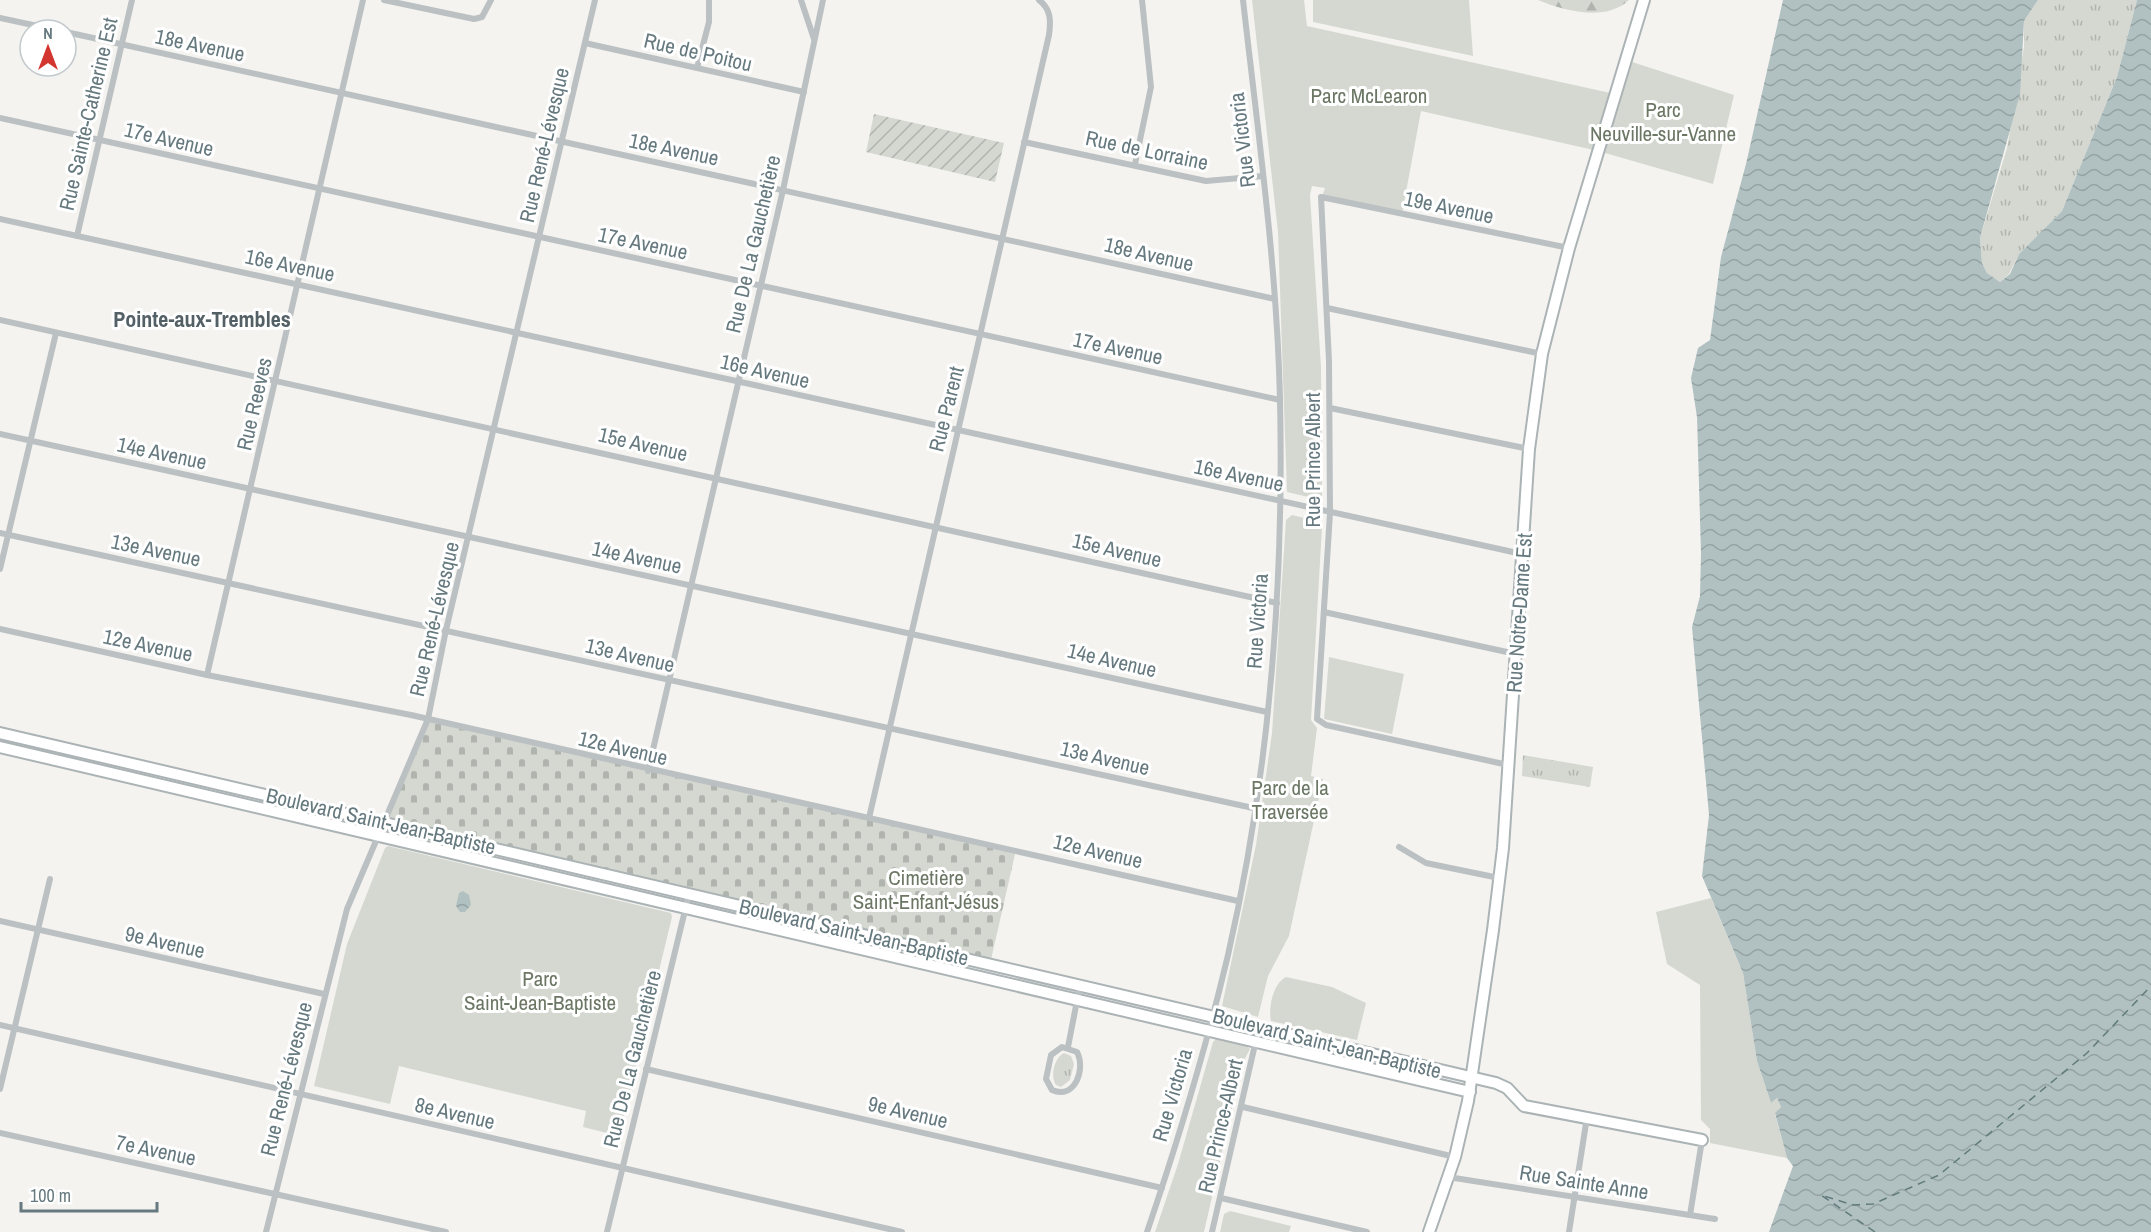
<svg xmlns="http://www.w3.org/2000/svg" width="2151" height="1232" viewBox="0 0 2151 1232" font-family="'Archivo Narrow',sans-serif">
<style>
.grass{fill:url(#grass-tufts)}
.forest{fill:url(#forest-firs)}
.cemetery{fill:url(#cemetery-stones)}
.park{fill:#d5d8d0}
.garden{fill:url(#garden-furrows)}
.water{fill:url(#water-waves)}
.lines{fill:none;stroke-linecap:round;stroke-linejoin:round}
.ferry{stroke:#617b7c;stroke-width:1.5;stroke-dasharray:8 6;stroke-linecap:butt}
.secondary-casing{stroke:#abb3b5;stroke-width:14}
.street{stroke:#bbc0c2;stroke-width:6}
.secondary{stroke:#fff;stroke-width:10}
.labels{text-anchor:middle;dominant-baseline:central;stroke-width:6;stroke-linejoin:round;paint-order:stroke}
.street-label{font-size:21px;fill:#65797f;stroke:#fff}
.park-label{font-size:21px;fill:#6b7764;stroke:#fff}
.neighbourhood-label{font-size:22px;font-weight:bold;fill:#536065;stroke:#fff}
</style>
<defs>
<pattern id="grass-tufts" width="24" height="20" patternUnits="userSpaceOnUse" patternTransform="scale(1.5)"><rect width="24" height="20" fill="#d5d8d0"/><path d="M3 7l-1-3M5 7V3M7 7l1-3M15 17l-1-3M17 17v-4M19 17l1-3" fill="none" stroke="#b0b4ae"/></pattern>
<pattern id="forest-firs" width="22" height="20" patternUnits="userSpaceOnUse" patternTransform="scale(1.5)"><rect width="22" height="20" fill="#d5d8d0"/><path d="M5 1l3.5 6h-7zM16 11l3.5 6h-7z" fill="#b0b4ae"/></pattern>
<pattern id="cemetery-stones" width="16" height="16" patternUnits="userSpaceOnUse" patternTransform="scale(1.5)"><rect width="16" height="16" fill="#d5d8d0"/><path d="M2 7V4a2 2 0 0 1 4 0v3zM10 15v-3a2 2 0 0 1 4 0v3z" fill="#b0b4ae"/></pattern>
<pattern id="garden-furrows" width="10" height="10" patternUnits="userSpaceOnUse" patternTransform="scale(1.5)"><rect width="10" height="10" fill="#d5d8d0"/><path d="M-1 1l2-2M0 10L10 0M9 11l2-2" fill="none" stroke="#b0b4ae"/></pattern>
<pattern id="water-waves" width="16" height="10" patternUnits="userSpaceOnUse" patternTransform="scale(1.5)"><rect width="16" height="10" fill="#b1c1c2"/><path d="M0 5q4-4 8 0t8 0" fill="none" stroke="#94a2a3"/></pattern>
</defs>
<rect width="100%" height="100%" fill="#f4f3f0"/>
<!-- grass -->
<g class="grass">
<polygon points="2038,0 2137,0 2117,77 2062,211 2019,254 2009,274 2000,282 1987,273 1982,263 1980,238 2007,148 2024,47 2024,21"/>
<polygon points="1523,755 1593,767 1590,787 1522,776"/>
<path d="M 1064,1053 L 1071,1056 L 1074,1064 L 1070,1080 L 1061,1087 L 1056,1085 C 1050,1076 1054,1058 1064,1053 Z"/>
</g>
<!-- forest -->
<path class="forest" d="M 1538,0 L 1629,0 C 1606,22 1564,11 1538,0 Z"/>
<!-- cemetery -->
<polygon class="cemetery" points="428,719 1016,850 990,964 386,823"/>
<!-- park -->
<g class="park">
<polygon points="1252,0 1304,0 1307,26 1615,94 1626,60 1734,95 1713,184 1598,151 1421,111 1402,214 1322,197 1325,188 1312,186 1310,195 1321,367 1322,496 1317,499 1287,492 1278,232"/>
<polygon points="1313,0 1469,0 1473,56 1313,22"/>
<polygon points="1292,515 1317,521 1322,527 1311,720 1317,728 1311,776 1323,779 1289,936 1268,976 1258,1017 1222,1006 1256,845 1272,733 1286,520"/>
<polygon points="1329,657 1404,674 1392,734 1324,719"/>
<polygon points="388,846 671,913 672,917 619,1136 583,1127 586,1111 399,1066 390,1104 314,1086 347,944 385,848"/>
<polygon points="1711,898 1743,973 1757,1061 1771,1103 1777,1098 1781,1107 1775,1114 1787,1158 1710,1143 1710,1129 1701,1120 1700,985 1667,964 1656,912"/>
<path d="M 1286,977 L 1332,987 L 1366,1003 L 1357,1040 L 1271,1021 C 1268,1008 1273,983 1286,977 Z"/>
<polygon points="1218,1037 1244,1044 1250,1049 1242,1064 1204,1232 1155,1232 1178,1164 1213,1042"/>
<polygon points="1230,1211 1291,1226 1289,1232 1220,1232 1224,1214"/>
</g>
<!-- garden -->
<polygon class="garden" points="874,114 1004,143 995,182 866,152"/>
<!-- water -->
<g class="water">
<polygon points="1783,0 2038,0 2024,21 2020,94 1980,238 1982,263 1987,273 2000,282 2010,274 2019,254 2062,211 2117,77 2137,0 2151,0 2151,1232 1769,1232 1793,1166 1787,1158 1775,1113 1781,1107 1777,1098 1771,1103 1757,1061 1743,973 1702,876 1709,815 1692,627 1700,596 1701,553 1697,417 1691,378 1698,348 1710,340 1721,257 1746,164"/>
<polygon points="463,891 469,895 471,905 465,912 460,912 456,906 459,893"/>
</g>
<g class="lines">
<!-- ferry -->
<polyline class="ferry" points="1875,1232 1821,1195 1853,1205 1873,1204 1939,1175 2087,1053 2151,986"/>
<defs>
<g id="secondary">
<polyline points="0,733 1496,1083 1507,1088 1524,1106 1702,1140"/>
<polyline points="0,747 1470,1092"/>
<polyline points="1429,1232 1455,1157 1468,1101 1493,930 1503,848 1529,449 1542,354 1569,248 1644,0"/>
</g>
</defs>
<!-- secondary casing -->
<use href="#secondary" class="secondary-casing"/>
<!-- street -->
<g class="street">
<polyline points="384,0 474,19 482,17 491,0"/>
<polyline points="801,0 814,39"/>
<polyline points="0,18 56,30"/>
<polyline points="66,32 1275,299"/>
<polyline points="585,43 804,92"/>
<polyline points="697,68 709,22 709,0"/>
<polyline points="0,118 1280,400"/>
<polyline points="1024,142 1206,181 1263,176"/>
<polyline points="1135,164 1151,87 1142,0"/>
<polyline points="0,219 1522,554"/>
<polyline points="77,236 132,0"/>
<polyline points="1327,308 1542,354"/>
<polyline points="0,320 1277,603"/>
<polyline points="1330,408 1529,449"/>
<polyline points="0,434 1267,712"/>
<polyline points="0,533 1253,808"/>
<polyline points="0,569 56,333"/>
<polyline points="1324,612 1516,654"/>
<polyline points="0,629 207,675 411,715 1238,901"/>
<polyline points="207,675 363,0"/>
<polyline points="1508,765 1326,725 1317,719 1330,513 1329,361 1321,197 1569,248"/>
<polyline points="648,771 783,190 823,0"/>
<path d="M 869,818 L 1049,35 C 1051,21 1051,9 1039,0"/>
<polyline points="1399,847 1426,863 1499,878"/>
<polyline points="0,921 324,994"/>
<polyline points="0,1025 902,1232"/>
<path d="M 1062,1047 L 1077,1052 C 1086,1069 1075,1100 1052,1090 L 1046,1079 L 1051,1055 Z"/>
<polyline points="1068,1047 1080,985"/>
<polyline points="646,1069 1162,1188"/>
<polyline points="0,1089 50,879"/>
<polyline points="1243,1107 1455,1157"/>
<polyline points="0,1133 446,1232"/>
<polyline points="1448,1177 1715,1219"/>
<polyline points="1221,1198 1367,1232"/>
<polyline points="1690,1215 1702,1140"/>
<polyline points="266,1232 347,909 428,719 446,630 595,0"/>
<polyline points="607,1232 689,894"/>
<path d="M 1147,1232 C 1178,1141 1206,1048 1228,955 C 1269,775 1284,583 1280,400 C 1277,266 1258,133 1243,0"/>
<polyline points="1212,1232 1259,1027"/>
<polyline points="1569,1232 1587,1117"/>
</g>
<!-- secondary -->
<use href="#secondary" class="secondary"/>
</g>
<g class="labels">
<!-- street labels -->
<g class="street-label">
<text transform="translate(200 45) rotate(12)">18e Avenue</text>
<text transform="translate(698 52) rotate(13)">Rue de Poitou</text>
<text transform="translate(88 114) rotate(-77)">Rue Sainte-Catherine Est</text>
<text transform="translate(169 139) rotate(13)">17e Avenue</text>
<text transform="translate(1242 140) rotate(-97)">Rue Victoria</text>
<text transform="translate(544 145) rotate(-77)">Rue René-Lévesque</text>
<text transform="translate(674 149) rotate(12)">18e Avenue</text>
<text transform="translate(1147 150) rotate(12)">Rue de Lorraine</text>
<text transform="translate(1449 207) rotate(12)">19e Avenue</text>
<text transform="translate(643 243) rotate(12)">17e Avenue</text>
<text transform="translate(753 244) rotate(-77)">Rue De La Gauchetière</text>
<text transform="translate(1149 254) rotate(13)">18e Avenue</text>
<text transform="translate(290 265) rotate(12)">16e Avenue</text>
<text transform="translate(1118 348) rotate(12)">17e Avenue</text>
<text transform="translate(765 371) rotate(13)">16e Avenue</text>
<text transform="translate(254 404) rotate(-77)">Rue Reeves</text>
<text transform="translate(946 409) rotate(-76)">Rue Parent</text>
<text transform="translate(643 444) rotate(13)">15e Avenue</text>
<text transform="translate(162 453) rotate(12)">14e Avenue</text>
<text transform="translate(1312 460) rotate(-90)">Rue Prince Albert</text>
<text transform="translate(1239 475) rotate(12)">16e Avenue</text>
<text transform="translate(156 550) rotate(12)">13e Avenue</text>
<text transform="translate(1117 550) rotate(13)">15e Avenue</text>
<text transform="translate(637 557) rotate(12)">14e Avenue</text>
<text transform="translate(1519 613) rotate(-86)">Rue Notre-Dame Est</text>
<text transform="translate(434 619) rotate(-77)">Rue René-Lévesque</text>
<text transform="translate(1257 621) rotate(-86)">Rue Victoria</text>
<text transform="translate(148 645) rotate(12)">12e Avenue</text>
<text transform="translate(630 655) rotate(13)">13e Avenue</text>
<text transform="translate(1112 660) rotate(13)">14e Avenue</text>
<text transform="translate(623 748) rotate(13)">12e Avenue</text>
<text transform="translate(1105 758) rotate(13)">13e Avenue</text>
<text transform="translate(381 821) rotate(13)">Boulevard Saint-Jean-Baptiste</text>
<text transform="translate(1098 851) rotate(13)">12e Avenue</text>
<text transform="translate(854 932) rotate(13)">Boulevard Saint-Jean-Baptiste</text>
<text transform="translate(165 942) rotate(13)">9e Avenue</text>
<text transform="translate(1327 1043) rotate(14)">Boulevard Saint-Jean-Baptiste</text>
<text transform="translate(632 1059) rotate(-76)">Rue De La Gauchetière</text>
<text transform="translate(286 1079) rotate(-76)">Rue René-Lévesque</text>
<text transform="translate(1172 1095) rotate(-74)">Rue Victoria</text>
<text transform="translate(908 1112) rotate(13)">9e Avenue</text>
<text transform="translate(455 1113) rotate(13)">8e Avenue</text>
<text transform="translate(1220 1126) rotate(-77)">Rue Prince-Albert</text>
<text transform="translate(156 1150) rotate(12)">7e Avenue</text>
<text transform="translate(1584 1182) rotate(9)">Rue Sainte Anne</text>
</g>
<!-- park labels -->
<g class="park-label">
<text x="1369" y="95">Parc McLearon</text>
<text x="1663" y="109">Parc<tspan x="1663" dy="24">Neuville-sur-Vanne</tspan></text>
<text x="1290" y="787">Parc de la<tspan x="1290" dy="24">Traversée</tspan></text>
<text x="926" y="877">Cimetière<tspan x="926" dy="24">Saint-Enfant-Jésus</tspan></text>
<text x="540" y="978">Parc<tspan x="540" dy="24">Saint-Jean-Baptiste</tspan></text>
</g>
<!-- neighbourhood labels -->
<g class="neighbourhood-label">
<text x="202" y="319">Pointe-aux-Trembles</text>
</g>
</g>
<!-- north arrow -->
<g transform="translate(48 48)"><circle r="28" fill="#ffffff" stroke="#c1c9cc" stroke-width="1.5"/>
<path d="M0-4.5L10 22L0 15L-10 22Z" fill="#d33531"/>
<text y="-9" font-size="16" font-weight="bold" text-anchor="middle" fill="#65797f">N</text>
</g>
<!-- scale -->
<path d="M21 1202v9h136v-9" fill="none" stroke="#65797f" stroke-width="3"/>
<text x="30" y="1202" font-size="18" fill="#65797f" stroke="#ffffff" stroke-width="4.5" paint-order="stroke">100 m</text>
</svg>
